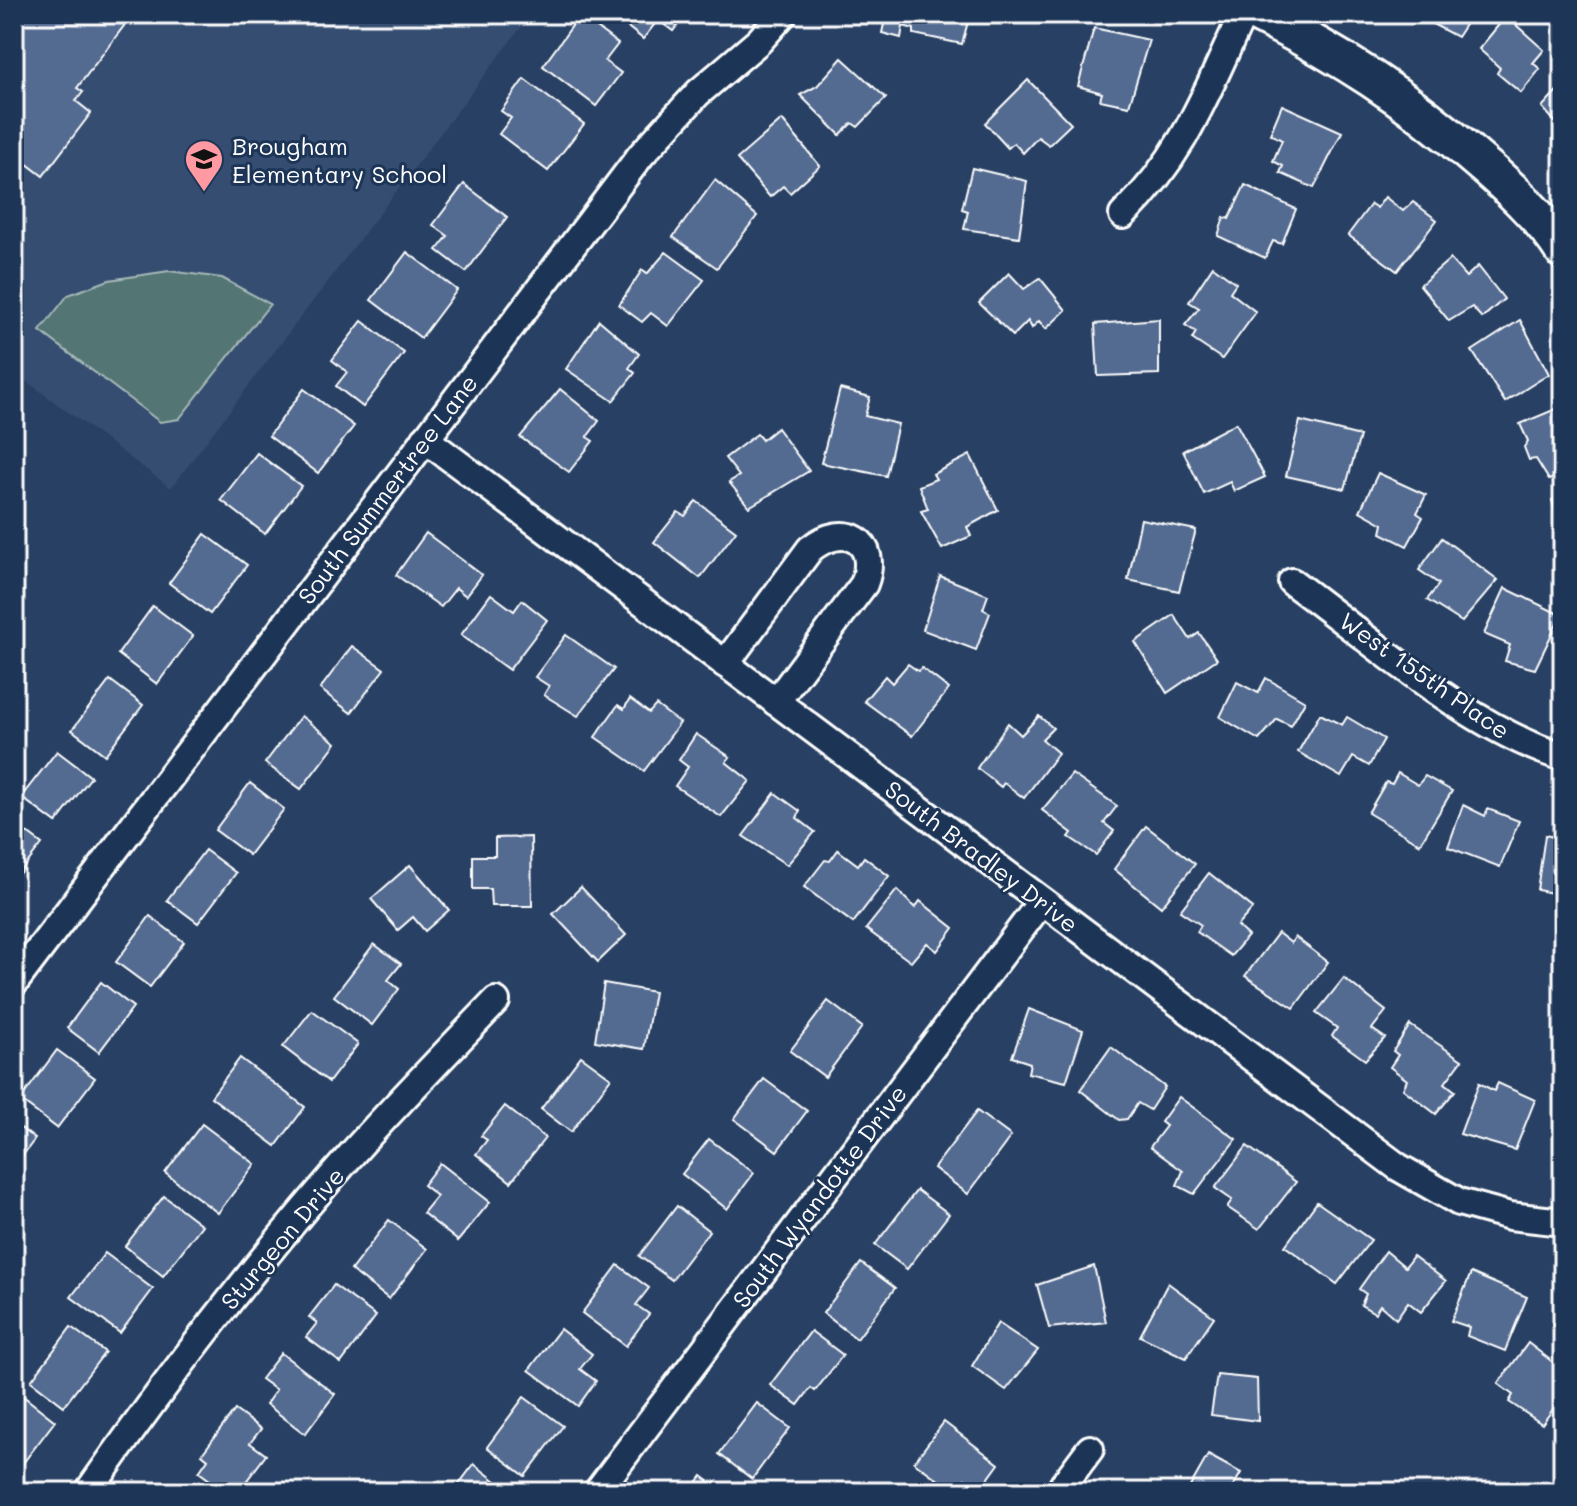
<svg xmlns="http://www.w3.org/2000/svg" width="1577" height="1506" viewBox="0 0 1577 1506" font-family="Mali,sans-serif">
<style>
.built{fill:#354d71}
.green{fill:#527473;stroke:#a8bab9;stroke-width:2}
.building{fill:#536b91;stroke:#fff;stroke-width:2}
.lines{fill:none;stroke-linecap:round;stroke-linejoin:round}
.street-casing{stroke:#fff;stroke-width:32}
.secondary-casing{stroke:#fff;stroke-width:42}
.street{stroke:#1d3557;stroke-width:26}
.secondary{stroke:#1d3557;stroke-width:36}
.labels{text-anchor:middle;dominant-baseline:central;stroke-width:6;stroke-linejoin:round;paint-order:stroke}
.poi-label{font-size:24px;fill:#fff;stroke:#1d3557;text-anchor:start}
.street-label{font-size:24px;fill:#fff;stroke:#1d3557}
</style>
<rect width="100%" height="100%" fill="#284063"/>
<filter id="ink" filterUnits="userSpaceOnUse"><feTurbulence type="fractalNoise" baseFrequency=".0125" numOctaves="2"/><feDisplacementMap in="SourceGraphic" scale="16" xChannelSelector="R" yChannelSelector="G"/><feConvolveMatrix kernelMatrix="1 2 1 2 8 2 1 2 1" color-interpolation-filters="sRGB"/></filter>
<g filter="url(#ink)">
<!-- built -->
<polygon class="built" points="14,14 531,14 171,488 14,372"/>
<!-- green -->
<polygon class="green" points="169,271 222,278 270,304 179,419 160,422 40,331 68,295 109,280"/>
<!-- building -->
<g class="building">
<polygon points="14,14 133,14 77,88 83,92 76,101 91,113 43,176 14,154"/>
<polygon points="611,14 686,14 673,31 658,20 643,39"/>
<polygon points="886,14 970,14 962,44 914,34 914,29 903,26 901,38 882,33"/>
<polygon points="1431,14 1472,14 1457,37 1427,21"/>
<polygon points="580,15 618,44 605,61 621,73 596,106 543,66"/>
<polygon points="1506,16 1544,50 1533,63 1540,69 1521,93 1497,73 1500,68 1479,49"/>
<polygon points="1094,28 1149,40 1129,106 1100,100 1102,93 1078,86"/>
<polygon points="842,58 886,98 858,127 852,123 840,135 800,95 817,86"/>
<polygon points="524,79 584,124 548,171 499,134 511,118 501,111"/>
<polygon points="1028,80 1071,124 1049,145 1038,137 1023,153 1014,143 1008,148 985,123"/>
<polygon points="1563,84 1563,131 1542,107"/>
<polygon points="1282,105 1342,132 1314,188 1280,173 1283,166 1273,161 1282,140 1270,134"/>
<polygon points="782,120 820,166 790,193 783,186 770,197 737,159"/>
<polygon points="972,168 1027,181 1019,237 964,229 968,211 962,209"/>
<polygon points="715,180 757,216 717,268 673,237"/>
<polygon points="464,184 507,217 466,272 437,250 448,236 433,225"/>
<polygon points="1245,185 1296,209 1282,244 1273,241 1265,258 1218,236 1224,217 1229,219"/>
<polygon points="1385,197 1403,211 1413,202 1437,220 1397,271 1348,235 1371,204 1377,208"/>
<polygon points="407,252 457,290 421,338 371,300"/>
<polygon points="666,252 704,280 668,326 651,313 642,322 619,305 642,270 647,274"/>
<polygon points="1450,259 1466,277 1478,266 1504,299 1482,318 1472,307 1449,321 1420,285"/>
<polygon points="1213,266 1236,283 1230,292 1256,312 1222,359 1192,339 1196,332 1185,325 1199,308 1189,302"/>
<polygon points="1009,273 1024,289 1040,278 1066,310 1046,329 1039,321 1032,328 1028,321 1013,336 979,303"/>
<polygon points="1159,319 1159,374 1098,376 1095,324"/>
<polygon points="599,320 639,354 629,368 635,373 613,401 566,369"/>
<polygon points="1520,320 1549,374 1505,402 1472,351"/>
<polygon points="362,321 404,353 363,407 336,386 347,372 332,360"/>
<polygon points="304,389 354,426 318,473 269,436"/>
<polygon points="560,389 599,421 587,437 593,441 569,472 520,437"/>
<polygon points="840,389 870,397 865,416 898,424 886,476 821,463"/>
<polygon points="1563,406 1563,474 1549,480 1536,459 1529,460 1524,447 1528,441 1520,424"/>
<polygon points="1300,421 1360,436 1345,489 1286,476"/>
<polygon points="1236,423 1265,477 1234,491 1230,482 1204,494 1183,451"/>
<polygon points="777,428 809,471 749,507 729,482 739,476 725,458 757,434 762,440"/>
<polygon points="257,453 301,486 265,534 221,500"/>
<polygon points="970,455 998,510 967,527 971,536 942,549 921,511 928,509 919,486 936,479 933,474"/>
<polygon points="1378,473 1426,495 1417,513 1423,517 1407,546 1381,533 1383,524 1360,511"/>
<polygon points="1563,497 1563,542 1552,500"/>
<polygon points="696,501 736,531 700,578 654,542 678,512 685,516"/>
<polygon points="1141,519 1196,530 1179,591 1128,580"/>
<polygon points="426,533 482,575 466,596 456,588 441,607 396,575"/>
<polygon points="205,534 247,565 210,614 169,583"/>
<polygon points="1442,538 1498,580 1462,622 1427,600 1439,584 1419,570"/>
<polygon points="940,576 988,595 983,609 990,613 976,650 923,630"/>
<polygon points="1505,588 1561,615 1535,669 1505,661 1510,645 1484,634"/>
<polygon points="491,594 514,611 522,600 547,620 509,670 461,635"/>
<polygon points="153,606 193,636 157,684 118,654"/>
<polygon points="1174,615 1190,639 1199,633 1217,659 1167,693 1135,642"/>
<polygon points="566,635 614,669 578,716 544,695 549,686 535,677"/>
<polygon points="352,646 384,669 351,713 320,689"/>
<polygon points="908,664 918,671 922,668 949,689 912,736 864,701 885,676 892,683"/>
<polygon points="1266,678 1305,701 1291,726 1277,719 1259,740 1220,717 1237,682 1258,693"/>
<polygon points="110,680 143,705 105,755 72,730"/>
<polygon points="630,699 649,713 656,705 680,723 644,771 595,737 618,705 624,709"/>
<polygon points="1320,714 1342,725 1347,717 1384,739 1369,766 1353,757 1341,777 1298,752"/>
<polygon points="301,716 336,743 301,789 265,763"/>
<polygon points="1039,716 1053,728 1042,739 1058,753 1024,798 1004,783 1001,787 977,768 1008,723 1021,735"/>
<polygon points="696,734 730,757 726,762 750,781 721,817 675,786 688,767 679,760"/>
<polygon points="57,751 91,777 56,823 21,797"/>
<polygon points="1398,773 1418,785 1425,776 1452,791 1420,844 1368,813 1386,782 1392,784"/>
<polygon points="1072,774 1117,806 1104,823 1114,831 1096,855 1069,837 1072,833 1042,810"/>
<polygon points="250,783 284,809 249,855 215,830"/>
<polygon points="775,793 800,811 797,818 815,832 787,865 743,836"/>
<polygon points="1463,805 1485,816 1488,809 1519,821 1500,867 1448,847"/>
<polygon points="14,823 42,844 14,880"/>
<polygon points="1146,826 1195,864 1161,907 1114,869"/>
<polygon points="1545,835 1563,839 1563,895 1537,890"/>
<polygon points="531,837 532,906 491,906 490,889 473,889 473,856 495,856 495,838"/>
<polygon points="205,850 236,873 198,923 167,900"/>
<polygon points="838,850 858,865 864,857 889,876 853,923 804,887 825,860 830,861"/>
<polygon points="410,865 449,910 425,931 413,917 398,930 371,899"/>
<polygon points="1209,873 1253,908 1237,926 1248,936 1231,956 1197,932 1201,925 1180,911"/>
<polygon points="581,887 626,935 598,962 553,914"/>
<polygon points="897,890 915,908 920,901 954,928 937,951 927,943 911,962 866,929"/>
<polygon points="150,916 184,942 150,987 116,962"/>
<polygon points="1278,933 1291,943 1295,937 1328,962 1294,1008 1245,976"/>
<polygon points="374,944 401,964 388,980 399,989 372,1025 334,996"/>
<polygon points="1344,978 1386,1011 1372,1029 1385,1038 1365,1060 1332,1036 1337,1028 1316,1013"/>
<polygon points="101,982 133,1007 99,1052 67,1028"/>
<polygon points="604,983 654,992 644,1049 595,1041"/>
<polygon points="828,1001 862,1027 825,1077 790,1051"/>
<polygon points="1029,1009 1083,1030 1066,1082 1028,1073 1030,1063 1012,1057"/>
<polygon points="312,1010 358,1044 329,1082 283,1047"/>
<polygon points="1410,1025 1462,1060 1445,1083 1455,1091 1436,1114 1403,1089 1407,1080 1390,1067 1398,1055 1393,1051"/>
<polygon points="1111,1047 1165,1087 1150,1110 1138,1103 1127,1119 1119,1120 1080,1090"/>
<polygon points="57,1050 95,1078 57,1128 20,1100"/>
<polygon points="581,1056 611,1078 571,1132 541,1109"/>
<polygon points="240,1058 305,1107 276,1146 211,1097"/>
<polygon points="764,1079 807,1111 777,1151 734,1119"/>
<polygon points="1479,1083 1494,1091 1498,1083 1535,1100 1515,1150 1460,1134"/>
<polygon points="1179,1097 1236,1139 1194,1194 1177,1185 1183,1171 1150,1147 1166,1126 1161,1122"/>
<polygon points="505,1106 545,1138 511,1182 476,1154 487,1140 481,1136"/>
<polygon points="977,1111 1011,1136 968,1194 934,1168"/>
<polygon points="14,1123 35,1139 14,1167"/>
<polygon points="202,1124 255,1164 218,1213 165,1173"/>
<polygon points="709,1139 754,1173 727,1209 682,1174"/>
<polygon points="1247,1146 1296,1182 1259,1229 1227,1207 1232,1200 1215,1188"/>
<polygon points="440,1163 490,1202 458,1241 423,1213 437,1196 423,1185"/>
<polygon points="917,1190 949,1214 907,1269 875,1245"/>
<polygon points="164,1196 202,1225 163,1276 125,1246"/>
<polygon points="1317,1202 1371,1240 1337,1284 1285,1246"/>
<polygon points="677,1206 709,1231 672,1280 639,1256"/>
<polygon points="389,1220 427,1249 389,1299 351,1270"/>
<polygon points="1386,1251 1405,1267 1413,1256 1446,1281 1421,1312 1408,1302 1396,1319 1380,1305 1375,1313 1361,1305 1366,1294 1359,1289"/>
<polygon points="105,1253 153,1289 120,1333 71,1297"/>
<polygon points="861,1263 895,1288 857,1339 823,1313"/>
<polygon points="618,1265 649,1288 636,1305 649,1314 626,1346 582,1313"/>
<polygon points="1094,1266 1106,1322 1049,1328 1037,1285"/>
<polygon points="1471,1273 1527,1297 1505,1351 1467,1336 1469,1327 1451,1321"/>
<polygon points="1168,1283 1214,1317 1186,1358 1140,1336"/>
<polygon points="334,1285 376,1316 341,1363 306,1337 317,1323 309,1317"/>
<polygon points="998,1323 1038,1350 1006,1390 972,1366"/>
<polygon points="71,1327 105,1352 64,1406 31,1381"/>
<polygon points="560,1329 592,1354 580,1369 596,1381 578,1406 529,1370"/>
<polygon points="811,1331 843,1355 815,1391 811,1388 798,1405 770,1385"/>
<polygon points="1528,1343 1563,1370 1563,1396 1542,1424 1509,1402 1513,1395 1498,1384"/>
<polygon points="281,1353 335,1394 305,1434 266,1404 276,1390 261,1379"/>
<polygon points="1217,1375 1257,1379 1258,1421 1211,1415"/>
<polygon points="18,1392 55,1421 17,1471 14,1468 14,1397"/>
<polygon points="524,1397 563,1426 525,1476 487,1447"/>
<polygon points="757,1403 790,1428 752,1479 719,1454"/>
<polygon points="235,1410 261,1429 250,1443 266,1455 238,1492 226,1492 199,1472 208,1459 202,1454"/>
<polygon points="944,1422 999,1464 980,1490 965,1479 955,1492 914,1462"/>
<polygon points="1208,1455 1241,1473 1230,1492 1187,1492"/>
<polygon points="474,1464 510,1492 453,1492"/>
<polygon points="702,1476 723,1492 690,1492"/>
</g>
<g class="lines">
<defs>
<g id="street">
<path d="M 1123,215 C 1186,153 1206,92 1243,14"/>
<polyline points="425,439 1398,1167 1459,1202 1510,1216 1563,1222"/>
<path d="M 1292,582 C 1373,641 1468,728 1563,757"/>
<path d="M 725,664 L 810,549 C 845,521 880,541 864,584 L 776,702"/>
<polyline points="14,983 641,155 698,93 759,41 783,14"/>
<path d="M 88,1492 C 172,1372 261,1256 358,1147 C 403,1097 450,1049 496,1001"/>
<polyline points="597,1492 1042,901"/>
<polyline points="1058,1492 1090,1449"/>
</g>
<path id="secondary" d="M 1258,14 C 1340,55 1406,97 1475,158 C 1507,185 1540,215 1563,250"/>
</defs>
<!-- street casing -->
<use href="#street" class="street-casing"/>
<!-- secondary casing -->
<use href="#secondary" class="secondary-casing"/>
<!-- street -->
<use href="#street" class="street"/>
<!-- secondary -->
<use href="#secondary" class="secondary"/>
</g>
</g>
<!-- icons -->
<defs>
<symbol id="school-pin" viewBox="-11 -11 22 30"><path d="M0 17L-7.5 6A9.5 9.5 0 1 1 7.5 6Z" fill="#ff9aa2" stroke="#1d3557"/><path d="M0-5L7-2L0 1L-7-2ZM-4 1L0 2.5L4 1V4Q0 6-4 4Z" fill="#111"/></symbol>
</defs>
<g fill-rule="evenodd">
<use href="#school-pin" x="182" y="137" width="44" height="60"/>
</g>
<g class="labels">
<!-- poi labels -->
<g class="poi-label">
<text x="232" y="145">Brougham<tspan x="232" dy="28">Elementary School</tspan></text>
</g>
<!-- street labels -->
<g class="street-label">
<text transform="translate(387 489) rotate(-53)">South Summertree Lane</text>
<text transform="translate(1425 675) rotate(35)">West 155th Place</text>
<text transform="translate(982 856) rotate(37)">South Bradley Drive</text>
<text transform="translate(819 1196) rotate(-53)">South Wyandotte Drive</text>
<text transform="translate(282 1238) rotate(-50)">Sturgeon Drive</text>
</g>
</g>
<!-- margin -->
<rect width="1577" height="1506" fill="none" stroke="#1d3557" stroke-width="48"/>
<rect x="24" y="24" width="1529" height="1458" fill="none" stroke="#fff" stroke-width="3" filter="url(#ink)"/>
</svg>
